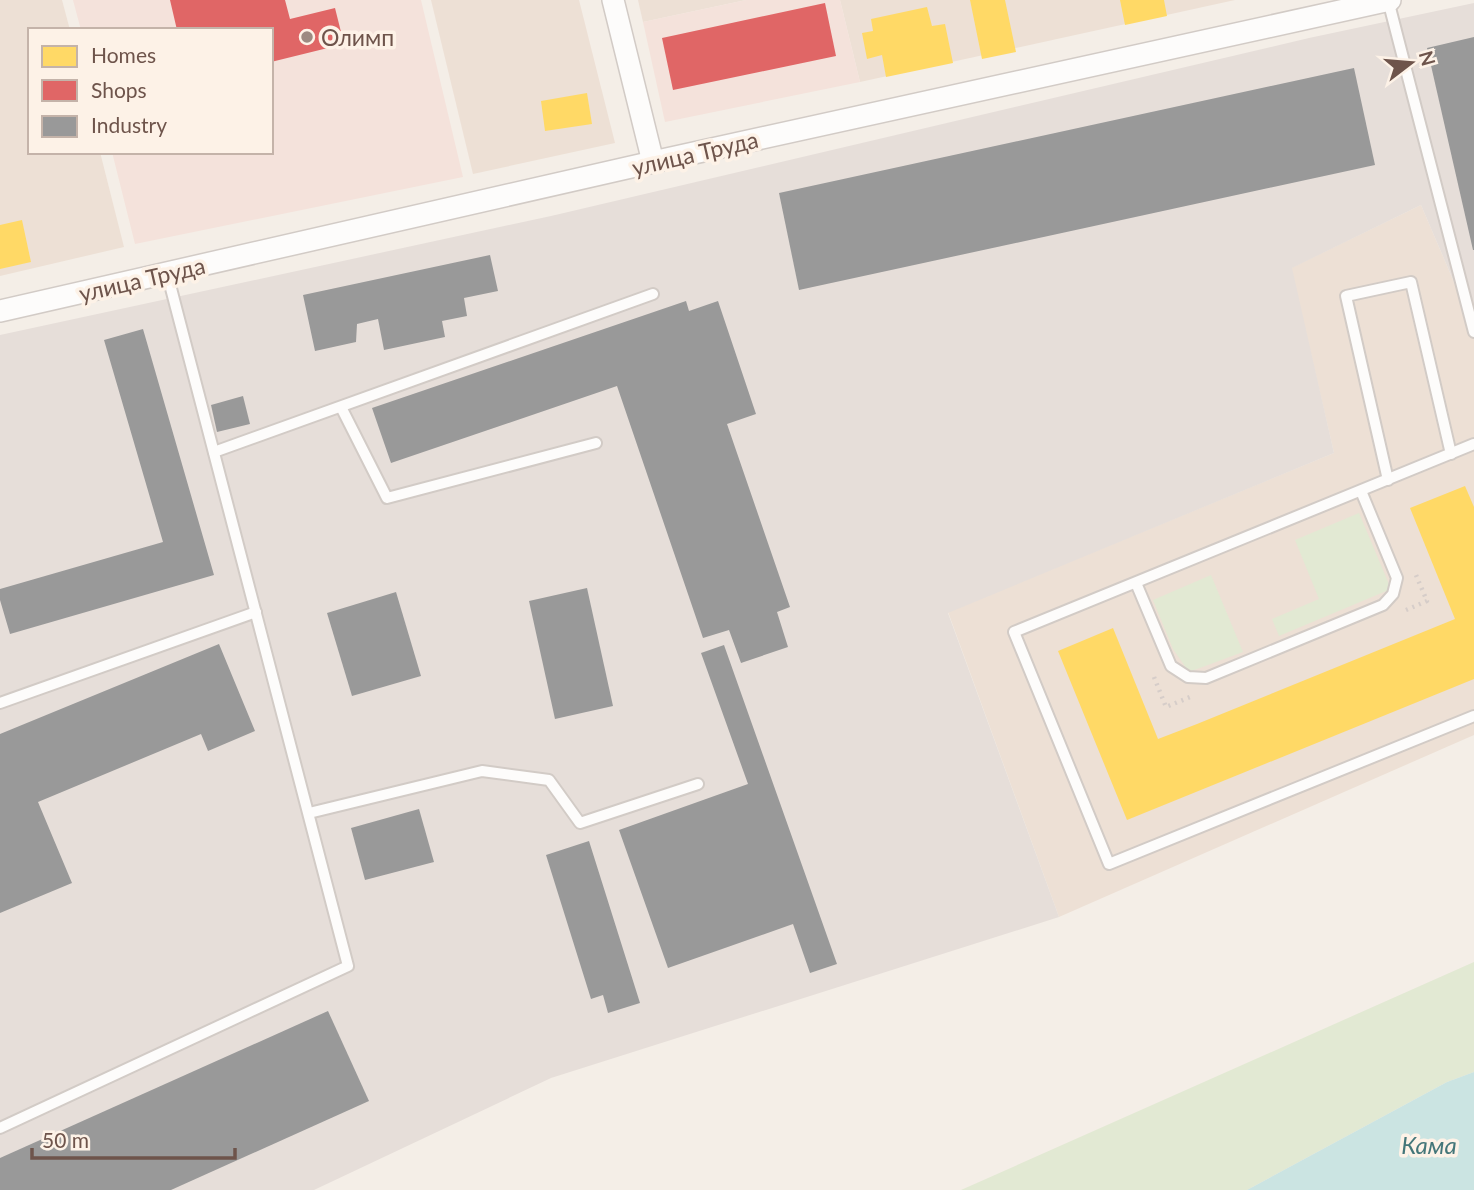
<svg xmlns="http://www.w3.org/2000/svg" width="1474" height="1190" viewBox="0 0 1474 1190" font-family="Lato,sans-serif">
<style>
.residential{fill:#ede0d5}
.commercial{fill:#f4e2db}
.industrial{fill:#e6ded9}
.green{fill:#e2e9d3}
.water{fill:#cbe4e2}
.homes{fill:#ffd966}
.shops{fill:#e06666}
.industry{fill:#999}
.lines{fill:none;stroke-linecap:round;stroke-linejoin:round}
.lane-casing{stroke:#d2cbc6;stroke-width:14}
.street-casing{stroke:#d2cbc6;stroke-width:24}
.path{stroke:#d6cdc9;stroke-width:4.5;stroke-dasharray:2 5;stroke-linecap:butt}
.lane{stroke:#fdfcfb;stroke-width:10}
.street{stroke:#fdfcfb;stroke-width:21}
.poi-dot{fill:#9d8a82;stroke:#fdf2e7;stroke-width:2.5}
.labels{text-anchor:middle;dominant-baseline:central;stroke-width:7;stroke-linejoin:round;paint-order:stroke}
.poi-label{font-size:23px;fill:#6e544b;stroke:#fdf2e7;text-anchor:start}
.street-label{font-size:23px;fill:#6e544b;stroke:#fdf2e7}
.water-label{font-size:24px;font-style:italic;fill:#447679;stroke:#fdf2e7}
</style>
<rect width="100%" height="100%" fill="#f4eee7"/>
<!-- residential -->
<g class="residential">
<polygon points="0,0 62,0 70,30 30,30 30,152 100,152 124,247 0,276"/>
<polygon points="431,0 579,0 615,143 473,174"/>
<polygon points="638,0 746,0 643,22"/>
<polygon points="840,0 1235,0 860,82"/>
<polygon points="1421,205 1474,329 1474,735 1059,917 948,612 1334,453 1291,268"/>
</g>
<!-- commercial -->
<g class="commercial">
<polygon points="73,0 421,0 463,177 135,244 112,152 271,152 271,30 81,30"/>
<polygon points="746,0 840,0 860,82 665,122 643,22"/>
</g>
<!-- industrial -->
<polygon class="industrial" points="1474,3 1474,329 1421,205 1292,268 1334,453 948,613 1059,917 551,1078 314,1190 0,1190 0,335 551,216 1309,38"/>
<!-- green -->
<g class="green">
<polygon points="1359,513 1391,589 1279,636 1272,619 1319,599 1295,540"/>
<polygon points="1211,575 1243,652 1189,672 1173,649 1153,600"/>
<polygon points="1474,962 1474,1072 1447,1082 1247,1190 961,1190"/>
</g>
<!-- water -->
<polygon class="water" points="1474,1072 1474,1190 1247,1190 1447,1082"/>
<!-- homes -->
<g class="homes">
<polygon points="970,0 1005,0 1016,52 982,59"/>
<polygon points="1120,0 1164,0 1167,16 1125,25"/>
<polygon points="927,7 932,26 945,24 953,63 886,77 882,55 867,59 862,33 873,31 871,19"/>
<polygon points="587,93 592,124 545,131 541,101"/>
<polygon points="22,220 31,262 0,269 0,225"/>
<polygon points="1465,486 1474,507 1474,679 1127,820 1058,651 1113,628 1158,739 1197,724 1455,619 1410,508"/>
</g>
<!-- shops -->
<g class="shops">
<polygon points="170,0 285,0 290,19 335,8 344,44 271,62 271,30 177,30"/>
<polygon points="825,3 836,56 673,90 662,38"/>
</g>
<!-- industry -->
<g class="industry">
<polygon points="1474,37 1474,250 1473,250 1427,48"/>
<polygon points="1354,68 1375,165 799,290 779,193"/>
<polygon points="490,255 498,291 464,298 467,316 442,321 445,337 384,350 378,319 357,324 356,342 315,351 303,295"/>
<polygon points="686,301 689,311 718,301 756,414 727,424 790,607 777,612 788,647 741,663 729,630 703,638 617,386 391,463 372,408"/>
<polygon points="143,329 214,575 10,634 0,600 0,589 163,542 104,340"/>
<polygon points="243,396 250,424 217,432 211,405"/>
<polygon points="587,588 613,706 555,719 529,601"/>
<polygon points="396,592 421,676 352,696 327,613"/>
<polygon points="219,644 255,731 208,751 201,734 38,802 72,883 0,913 0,734"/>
<polygon points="724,645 837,964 810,973 793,924 668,968 619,830 748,784 701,653"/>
<polygon points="419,809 434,862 365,880 351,828"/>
<polygon points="589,841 640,1003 608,1013 603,995 591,999 546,855"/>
<polygon points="328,1011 369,1101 171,1190 0,1190 0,1158"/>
</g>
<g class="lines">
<defs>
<g id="lane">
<polyline points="1388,0 1474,332"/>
<polyline points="341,407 387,498 596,443"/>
<polyline points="1474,444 1014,632 1109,864 1474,716"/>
<polyline points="214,452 653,294"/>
<polyline points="1388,480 1346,296 1411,282 1451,454"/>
<polyline points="1136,583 1171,666 1188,677 1206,678 1383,605 1393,594 1397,578 1361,491"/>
<polyline points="0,703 256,612"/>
<polyline points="309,813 482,771 549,780 580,823 698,784"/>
<polyline points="0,1128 348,966 167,273"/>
</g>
<g id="street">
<polyline points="613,0 653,162"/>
<polyline points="0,311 653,162 1390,0"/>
</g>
</defs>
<!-- lane casing -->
<use href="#lane" class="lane-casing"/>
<!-- street casing -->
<use href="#street" class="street-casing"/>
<!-- path -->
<g class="path">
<polyline points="1406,610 1427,601 1416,575"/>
<polyline points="1154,677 1166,707 1190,697"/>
</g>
<!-- lane -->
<use href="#lane" class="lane"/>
<!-- street -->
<use href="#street" class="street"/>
</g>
<!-- markers -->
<circle class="poi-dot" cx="307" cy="37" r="7"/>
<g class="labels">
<!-- poi labels -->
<g class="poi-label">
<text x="321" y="37">Олимп</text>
</g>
<!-- street labels -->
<g class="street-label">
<text transform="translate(695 153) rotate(-13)">улица Труда</text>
<text transform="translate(142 279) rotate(-13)">улица Труда</text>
</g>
<!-- water labels -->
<g class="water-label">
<text x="1429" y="1144">Кама</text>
</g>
</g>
<!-- legend -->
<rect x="28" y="28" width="245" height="126" fill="#fdf2e7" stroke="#c4b3a9" stroke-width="2"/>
<rect x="42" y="46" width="35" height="21" fill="#ffd966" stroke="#c4b3a9" stroke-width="2"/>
<text x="91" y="63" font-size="21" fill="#6e544b">Homes</text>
<rect x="42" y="80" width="35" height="21" fill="#e06666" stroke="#c4b3a9" stroke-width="2"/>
<text x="91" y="98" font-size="21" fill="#6e544b">Shops</text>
<rect x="42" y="116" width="35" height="21" fill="#999999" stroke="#c4b3a9" stroke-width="2"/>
<text x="91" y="133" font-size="21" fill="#6e544b">Industry</text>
<!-- north arrow -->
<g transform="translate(1411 63) rotate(74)" stroke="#fdf2e7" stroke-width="5" paint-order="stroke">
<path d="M0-5L12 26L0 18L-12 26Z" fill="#6e544b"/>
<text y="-10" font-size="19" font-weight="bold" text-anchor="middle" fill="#6e544b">N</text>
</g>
<!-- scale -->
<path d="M32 1148v10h203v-10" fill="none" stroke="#6e544b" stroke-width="3.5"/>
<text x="42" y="1148" font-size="21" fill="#6e544b" stroke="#fdf2e7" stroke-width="5" paint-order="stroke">50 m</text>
</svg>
